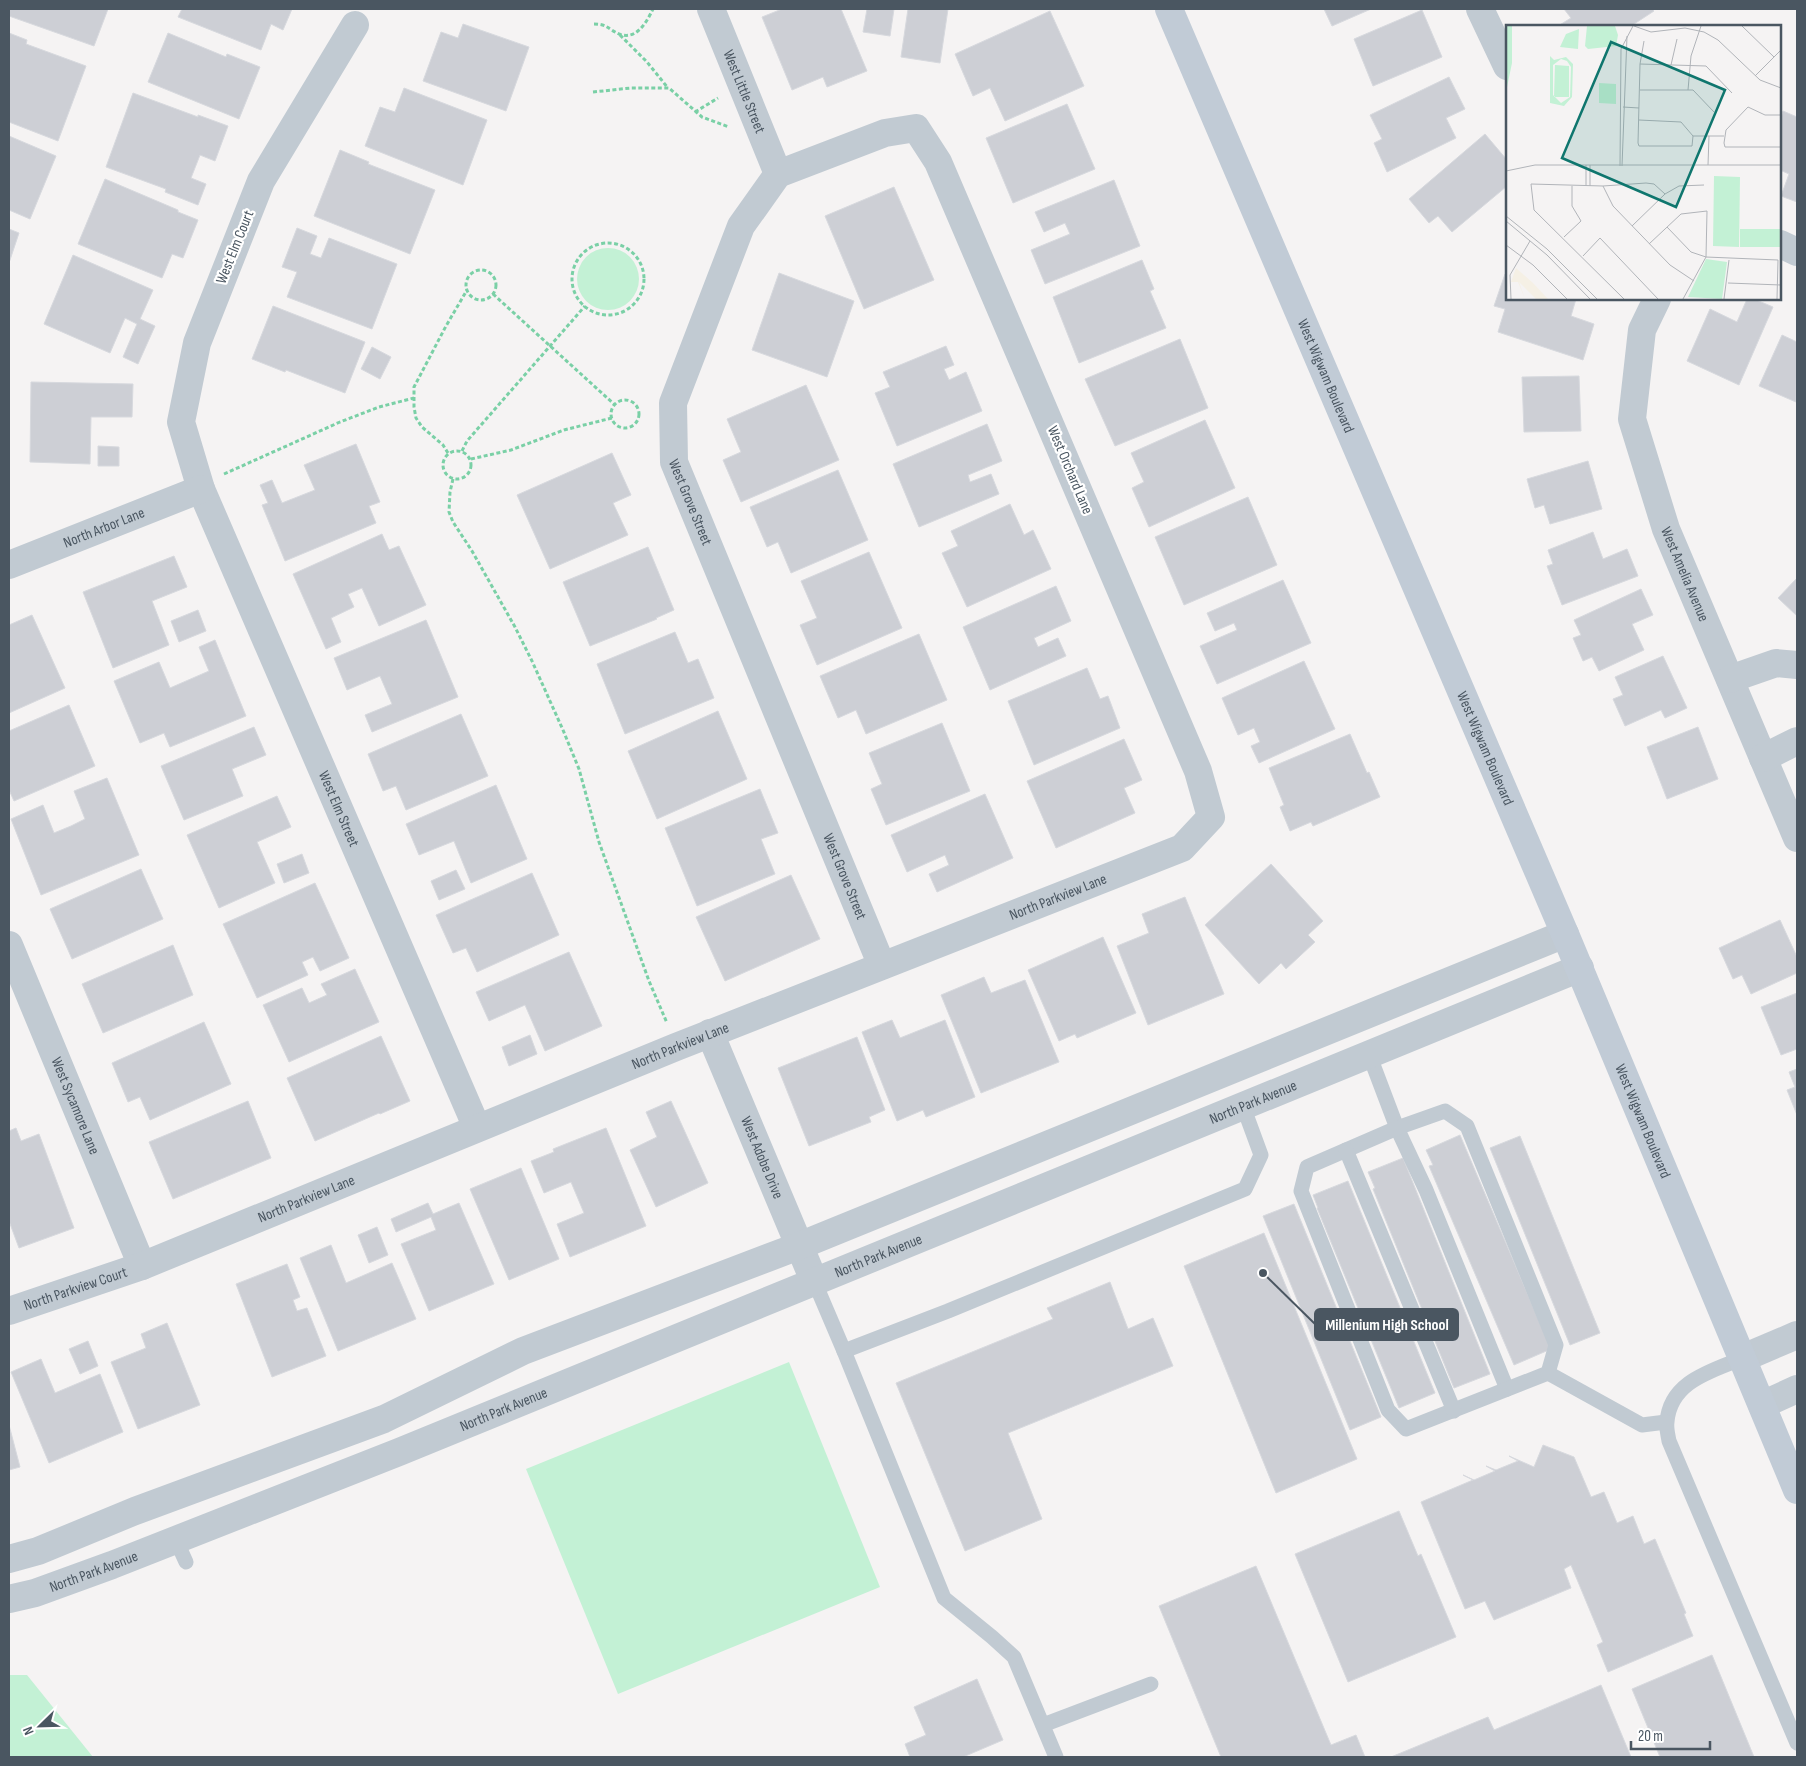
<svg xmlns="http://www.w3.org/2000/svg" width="1806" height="1766" viewBox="0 0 1806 1766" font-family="'Sofia Sans Condensed',sans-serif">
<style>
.green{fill:#c3f1d5}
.building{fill:#cdcfd5;stroke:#d7d9de}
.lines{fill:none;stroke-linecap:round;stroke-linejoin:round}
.path{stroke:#7ad0a6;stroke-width:3;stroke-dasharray:4 2.5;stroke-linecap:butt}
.lane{stroke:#c1cad2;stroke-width:15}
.street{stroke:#c1cad2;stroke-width:28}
.secondary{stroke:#c1cbd6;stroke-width:28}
.labels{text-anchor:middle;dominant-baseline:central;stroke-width:4.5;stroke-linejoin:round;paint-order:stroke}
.street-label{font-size:15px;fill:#4a5661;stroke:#fff}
.inset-road{fill:none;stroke:#b1b4b9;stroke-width:1}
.view{fill:#0f766e;fill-opacity:0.15;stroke:#0f766e;stroke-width:2.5}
.inset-edge{fill:none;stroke:#4a5661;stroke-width:2.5}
.leader{fill:none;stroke:#4a5661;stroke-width:2}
.callout-dot{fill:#4a5661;stroke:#fff;stroke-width:2}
.callout{fill:#4a5661;stroke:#4a5661;stroke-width:2}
.callout-label{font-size:16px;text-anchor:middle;font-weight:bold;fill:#fff}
</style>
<rect width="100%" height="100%" fill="#f5f3f3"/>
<!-- green -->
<g class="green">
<circle cx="608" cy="279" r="31"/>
<polygon points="789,1362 880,1587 618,1694 526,1469"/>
<polygon points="9,1675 27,1675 93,1757 9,1757"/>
</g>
<!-- building -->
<g class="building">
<polygon points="9,9 108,9 94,46 9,16"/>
<polygon points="182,9 292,9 283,30 271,24 261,50 178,17"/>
<polygon points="782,9 841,9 867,71 827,87 823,77 792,90 762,17"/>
<polygon points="867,9 894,9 890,36 863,32"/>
<polygon points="908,9 948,9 940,63 901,57"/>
<polygon points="1324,9 1371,9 1332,26"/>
<polygon points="1564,9 1652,9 1654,11 1631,26 1558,26 1571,18"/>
<polygon points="1422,10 1442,57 1373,86 1354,39"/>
<polygon points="1050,11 1084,86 1005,121 990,88 973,96 955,54"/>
<polygon points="463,24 529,47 506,111 423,81 441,32 458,38"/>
<polygon points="9,33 27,40 26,44 86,66 58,141 9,122"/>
<polygon points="168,33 226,57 227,54 260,67 239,119 148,82"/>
<polygon points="1449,77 1465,109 1446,118 1456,138 1387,172 1374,143 1382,139 1370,115"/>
<polygon points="404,88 487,120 463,185 365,146 380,107 395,112"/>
<polygon points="133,93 198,117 198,115 228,126 215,161 200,155 191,178 206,184 198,205 165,192 166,189 106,167"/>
<polygon points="1067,104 1095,169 1013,203 986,138"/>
<polygon points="1783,111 1797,117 1797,202 1781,196 1789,174 1780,170 1780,121"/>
<polygon points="1485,134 1507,160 1507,186 1452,232 1438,216 1429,223 1409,199"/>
<polygon points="9,136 56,156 30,219 9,210"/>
<polygon points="340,150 369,162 368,164 435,190 410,254 314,216"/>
<polygon points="105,179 178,210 178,212 198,220 183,258 172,254 162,278 78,244"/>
<polygon points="1114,180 1140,246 1045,284 1031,250 1070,234 1065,223 1044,232 1035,212"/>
<polygon points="894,187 934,280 864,309 825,216"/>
<polygon points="297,228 317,236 310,254 321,258 329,238 397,264 372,329 287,297 297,272 282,267"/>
<polygon points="9,229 19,233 9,263"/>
<polygon points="73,255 153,290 140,319 155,326 138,364 123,357 137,324 125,318 110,353 44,324"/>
<polygon points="1142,260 1154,289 1150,291 1166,328 1079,363 1053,297"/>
<polygon points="779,273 854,301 827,377 752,350"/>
<polygon points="1505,274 1507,275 1507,299 1576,299 1571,316 1594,324 1583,360 1498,332 1505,309 1494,306"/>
<polygon points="1747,299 1754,299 1773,307 1739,385 1687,361 1710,309 1737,322"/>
<polygon points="273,306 365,342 345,393 286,370 285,372 252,359"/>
<polygon points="1782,335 1797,342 1796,402 1759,386"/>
<polygon points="1180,339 1208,408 1115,446 1085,379"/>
<polygon points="946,346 954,365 944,369 949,380 966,372 982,411 897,446 875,393 890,387 883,372"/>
<polygon points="372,347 391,357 380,379 361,369"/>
<polygon points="1579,376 1581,431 1524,432 1522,377"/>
<polygon points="31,382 133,384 132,417 91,417 90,464 30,462"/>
<polygon points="806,385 839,460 741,502 723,460 741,452 727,419"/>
<polygon points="1205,420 1235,488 1149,527 1132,488 1144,482 1131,453"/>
<polygon points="987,424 1002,461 968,475 970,482 991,474 999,494 919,527 893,464"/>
<polygon points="356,444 380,502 369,506 376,523 285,561 262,505 268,503 260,485 272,480 282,503 315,490 304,465"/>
<polygon points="98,446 119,447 119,466 98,466"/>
<polygon points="612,453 631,495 613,503 628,535 550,569 517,495"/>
<polygon points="1588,461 1602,509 1550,524 1544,505 1535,508 1527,479"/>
<polygon points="838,470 868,540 791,573 778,542 767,547 750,507"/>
<polygon points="1248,497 1277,565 1184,605 1155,537"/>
<polygon points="1010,504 1024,535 1033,530 1051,569 967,607 942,553 958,546 951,531"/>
<polygon points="1593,532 1603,559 1627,549 1638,576 1562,605 1547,566 1553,564 1548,550"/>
<polygon points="382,534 389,550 399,546 426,605 379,626 362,588 348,594 354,607 331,618 341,642 326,649 293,574"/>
<polygon points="648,547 674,610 656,618 657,619 590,646 563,582"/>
<polygon points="869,552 902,628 817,665 800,625 817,618 801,581"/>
<polygon points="174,556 187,587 152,601 169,645 113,668 83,592"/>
<polygon points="1797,578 1797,616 1778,598"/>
<polygon points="1283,580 1311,643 1217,684 1200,646 1237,630 1234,623 1215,631 1207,613"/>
<polygon points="1056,586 1071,621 1034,638 1038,647 1058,638 1066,656 990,690 963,627"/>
<polygon points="1641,589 1653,615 1632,624 1644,650 1599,671 1592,657 1583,661 1573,638 1581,635 1574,620"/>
<polygon points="198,610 206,631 179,642 171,621"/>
<polygon points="32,615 65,688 9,713 9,625"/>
<polygon points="426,620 458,697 372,732 365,715 392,704 380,676 347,690 334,658"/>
<polygon points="675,632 688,663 698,659 714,698 625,734 597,664"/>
<polygon points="919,634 947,700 866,734 856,710 838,718 820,676"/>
<polygon points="215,640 246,716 170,747 164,733 140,743 114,681 159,662 170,688 209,671 199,647"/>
<polygon points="1663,656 1687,708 1665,718 1661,710 1625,726 1613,699 1623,695 1615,677"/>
<polygon points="1304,661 1335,729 1259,763 1251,746 1260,742 1254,728 1238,735 1222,698"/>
<polygon points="1087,668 1100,699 1108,696 1120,728 1034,765 1008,701"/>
<polygon points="69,705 95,766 14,801 9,790 9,731"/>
<polygon points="718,711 747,779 657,819 628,751"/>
<polygon points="461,714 488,776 406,810 396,786 383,791 368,754"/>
<polygon points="942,723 970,791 886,825 871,789 882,784 869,753"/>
<polygon points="254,727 266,755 232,769 243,796 184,820 161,766"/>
<polygon points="1698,727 1718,779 1667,799 1647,747"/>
<polygon points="1350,734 1367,773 1369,772 1380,797 1313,826 1311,822 1290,831 1280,807 1284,805 1269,768"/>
<polygon points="1124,739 1142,780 1124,788 1135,813 1056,848 1027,781"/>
<polygon points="107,778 139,855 41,895 11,819 43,805 54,833 71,826 85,819 74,791"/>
<polygon points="496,785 527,859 471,883 454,841 419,855 406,824"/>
<polygon points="760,789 778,833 761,839 775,874 697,906 665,828"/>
<polygon points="985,794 1013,858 937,892 929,874 949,865 945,855 907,872 891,835"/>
<polygon points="277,796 291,827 257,842 275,883 219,908 187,835"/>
<polygon points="302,854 309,873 284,883 277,864"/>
<polygon points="1271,864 1323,921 1308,935 1315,942 1286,969 1281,963 1259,984 1205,925"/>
<polygon points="141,869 163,919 72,959 50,909"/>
<polygon points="456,870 465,889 439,900 431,881"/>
<polygon points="532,873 559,935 477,972 466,948 453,953 436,915"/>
<polygon points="791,875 820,939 725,981 696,917"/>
<polygon points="315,883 349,958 320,971 313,957 302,962 308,975 257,998 223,924"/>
<polygon points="1185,897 1224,994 1148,1025 1117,946 1149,933 1142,914"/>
<polygon points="1780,920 1797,957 1797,973 1751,994 1742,975 1733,979 1719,948"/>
<polygon points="1103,937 1136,1013 1077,1038 1075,1034 1059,1041 1028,970"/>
<polygon points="173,945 193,995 103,1033 82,984"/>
<polygon points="569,952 602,1026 545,1051 525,1005 489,1021 476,992"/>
<polygon points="355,969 379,1022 289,1062 263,1005 302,988 309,1003 327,995 321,984"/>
<polygon points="984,977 991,993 1025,980 1059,1062 981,1093 941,995"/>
<polygon points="1797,993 1797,1049 1781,1055 1761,1007"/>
<polygon points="892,1020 900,1038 945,1020 975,1097 926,1117 923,1110 897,1121 862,1032"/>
<polygon points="204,1022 231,1084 150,1120 140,1097 128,1102 112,1063"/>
<polygon points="530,1035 537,1054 509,1066 502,1047"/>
<polygon points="381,1036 410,1101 380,1114 379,1113 315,1141 287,1078"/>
<polygon points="857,1037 885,1110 869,1117 871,1122 809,1146 778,1068"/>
<polygon points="1797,1069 1797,1115 1787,1090 1795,1087 1789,1072"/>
<polygon points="248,1101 271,1158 173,1199 149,1142"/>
<polygon points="671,1101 708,1183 656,1207 630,1150 657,1137 646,1112"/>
<polygon points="16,1128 21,1141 39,1134 74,1228 19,1248 9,1221 9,1131"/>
<polygon points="606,1128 646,1226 570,1257 557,1224 584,1213 571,1182 544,1193 531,1161 554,1152 553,1149"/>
<polygon points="1460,1135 1551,1349 1514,1365 1429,1166 1433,1165 1426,1150"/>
<polygon points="1520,1136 1600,1333 1570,1345 1490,1148"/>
<polygon points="1403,1158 1490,1374 1454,1388 1373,1189 1375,1188 1368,1172"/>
<polygon points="521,1168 559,1259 509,1280 470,1189"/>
<polygon points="1348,1181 1435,1393 1399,1408 1317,1208 1318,1208 1313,1195"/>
<polygon points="428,1203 433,1214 459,1203 494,1284 429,1311 401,1244 436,1230 431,1217 396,1232 391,1219"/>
<polygon points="1294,1204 1381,1417 1350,1430 1263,1216"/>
<polygon points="377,1227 388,1255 369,1263 358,1235"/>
<polygon points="1264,1233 1357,1459 1276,1493 1184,1266"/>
<polygon points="331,1245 346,1283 392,1263 416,1319 338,1351 300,1258"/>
<polygon points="287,1264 300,1297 293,1300 297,1311 307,1308 326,1356 272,1377 236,1284"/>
<polygon points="1110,1282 1128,1329 1153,1318 1173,1366 1008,1433 1042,1519 965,1551 896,1383 1053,1319 1047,1308"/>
<polygon points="167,1323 200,1405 138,1429 111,1362 146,1348 141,1334"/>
<polygon points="88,1341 98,1366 80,1374 69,1349"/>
<polygon points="41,1359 55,1393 100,1374 123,1432 49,1463 11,1372"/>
<polygon points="9,1425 20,1467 9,1470"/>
<polygon points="1543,1445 1574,1457 1591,1497 1604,1492 1617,1523 1633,1516 1644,1544 1655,1539 1686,1613 1684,1614 1693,1636 1608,1672 1597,1645 1603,1642 1571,1565 1564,1569 1571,1588 1494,1620 1485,1601 1465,1609 1421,1502 1473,1480 1463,1475 1474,1480 1495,1471 1486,1466 1496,1470 1518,1461 1509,1456 1534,1467"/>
<polygon points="1399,1511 1418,1556 1421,1554 1456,1637 1348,1682 1295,1554"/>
<polygon points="1256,1566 1331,1745 1356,1735 1365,1757 1221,1757 1159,1606"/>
<polygon points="1712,1655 1754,1757 1660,1757 1632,1689"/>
<polygon points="977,1679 1003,1740 963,1757 910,1757 905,1744 926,1735 914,1707"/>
<polygon points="1601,1685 1631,1757 1391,1757 1488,1717 1494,1730"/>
</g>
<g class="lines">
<!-- path -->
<g class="path">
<path d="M 594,24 C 607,24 608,29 619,34 C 637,41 647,21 653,9"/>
<polyline points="620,35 647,62 668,88"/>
<polyline points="593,92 631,88 669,88 702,117 729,127"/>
<polyline points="695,112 718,98"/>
<circle cx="608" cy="279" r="36"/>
<circle cx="481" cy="285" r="15"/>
<polyline points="493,294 615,405"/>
<circle cx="625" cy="414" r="14"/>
<circle cx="457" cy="465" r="14"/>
<polyline points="462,451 467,441 585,306"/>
<polyline points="448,453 443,445 422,427 416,418 414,407 414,387 446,326 467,290"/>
<polyline points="471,459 511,450 564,430 612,418"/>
<polyline points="224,474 340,422 379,407 414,398"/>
<polyline points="453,479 450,492 449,512 453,522 472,551 515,627 532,661 563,730 579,769 599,842 649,981 667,1023"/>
</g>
<!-- lane -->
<g class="lane">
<polyline points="1369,1054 1397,1128 1426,1190 1507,1389"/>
<polygon points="1445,1111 1467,1126 1556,1345 1548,1373 1406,1429 1388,1410 1301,1191 1307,1167 1397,1128"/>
<polyline points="1346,1150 1454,1411"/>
<polyline points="815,1283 844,1351 944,1598 992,1637 1014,1657 1056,1757"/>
<polyline points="844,1351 948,1311 1245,1189 1261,1155 1243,1106"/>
<path d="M 1743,1358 C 1712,1371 1670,1381 1667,1422 C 1666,1428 1668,1435 1669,1441 L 1797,1743"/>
<polyline points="1548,1373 1642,1425 1666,1422"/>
<polyline points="176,1540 186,1562"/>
<polyline points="1043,1725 1151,1684"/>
</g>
<!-- street -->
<g class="street">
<path id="s1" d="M 711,9 L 778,174"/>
<polyline points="1480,9 1507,66"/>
<path id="s2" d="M 355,25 L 261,181 L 197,343 L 181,422 L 201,489 L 477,1128"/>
<polyline points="1780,244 1797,252"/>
<path id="s3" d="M 1657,299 L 1642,330 L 1632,419 L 1666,529 L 1797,838"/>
<path id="s4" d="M 9,565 L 201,489"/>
<polyline points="1730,679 1776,663 1797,665"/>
<polyline points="1763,758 1797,741"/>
<path id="s5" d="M 9,945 L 142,1266"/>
<path id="s6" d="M 710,1033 L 815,1283"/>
<path id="s7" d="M 9,1311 L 142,1266 L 676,1047 L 1182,848 L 1211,817 L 1198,771 L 938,162 L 916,128 L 885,133 L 778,174 L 741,226 L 673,403 L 674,462 L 882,966"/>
<polyline points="1743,1358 1797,1335"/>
<polyline points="1762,1405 1797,1389"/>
<polyline points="9,1559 38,1551 135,1511 384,1419 523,1351 799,1246 1565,934"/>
<path id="s8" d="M 9,1599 L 35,1593 L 112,1565 L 399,1452 L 1580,968"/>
</g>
<!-- secondary -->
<path class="secondary" id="s9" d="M 1169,9 L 1565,934 L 1797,1490"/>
</g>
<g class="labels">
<!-- street labels -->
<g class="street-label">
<text stroke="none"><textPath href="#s1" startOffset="89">West Little Street</textPath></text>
<text transform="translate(235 247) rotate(-68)">West Elm Court</text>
<text stroke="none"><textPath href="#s9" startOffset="399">West Wigwam Boulevard</textPath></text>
<text transform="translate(1070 470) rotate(67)">West Orchard Lane</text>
<text stroke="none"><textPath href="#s7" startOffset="2556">West Grove Street</textPath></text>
<text stroke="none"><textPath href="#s4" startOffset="102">North Arbor Lane</textPath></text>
<text stroke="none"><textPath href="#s3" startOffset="288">West Amelia Avenue</textPath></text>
<text stroke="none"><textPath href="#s9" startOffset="804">West Wigwam Boulevard</textPath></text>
<text stroke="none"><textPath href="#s2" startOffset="855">West Elm Street</textPath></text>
<text stroke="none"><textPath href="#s7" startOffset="2961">West Grove Street</textPath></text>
<text stroke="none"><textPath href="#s7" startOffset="1128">North Parkview Lane</textPath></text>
<text stroke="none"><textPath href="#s7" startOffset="722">North Parkview Lane</textPath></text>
<text stroke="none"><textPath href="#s8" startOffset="1340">North Park Avenue</textPath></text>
<text stroke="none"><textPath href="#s5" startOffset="174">West Sycamore Lane</textPath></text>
<text stroke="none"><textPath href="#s9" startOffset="1209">West Wigwam Boulevard</textPath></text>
<text stroke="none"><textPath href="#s6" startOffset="135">West Adobe Drive</textPath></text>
<text stroke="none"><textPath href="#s7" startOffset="318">North Parkview Lane</textPath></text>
<text stroke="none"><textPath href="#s8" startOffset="935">North Park Avenue</textPath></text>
<text stroke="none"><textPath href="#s7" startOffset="70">North Parkview Court</textPath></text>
<text stroke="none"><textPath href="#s8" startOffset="530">North Park Avenue</textPath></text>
<text stroke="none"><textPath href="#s8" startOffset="89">North Park Avenue</textPath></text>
</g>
</g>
<!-- overview -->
<g transform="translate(1506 25)">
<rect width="275" height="275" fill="#f5f3f3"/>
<path d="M 0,1 L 6,1 L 6,38 L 0,67 ZM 81,1 L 109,1 L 112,10 L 110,21 L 82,24 L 79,21 ZM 73,4 L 72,24 L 54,22 L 60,9 ZM 44,31 L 48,35 L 60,32 L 67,39 L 66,72 L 58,81 L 44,78 ZM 55,34 L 61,36 L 65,42 L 64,72 L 55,78 L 47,70 L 47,40 ZM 49,40 L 63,41 L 63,72 L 48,72 ZM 93,58 L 110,59 L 110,79 L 93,78 ZM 208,151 L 234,152 L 233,222 L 207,221 ZM 234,204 L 275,204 L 275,222 L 234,222 ZM 200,234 L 221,237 L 216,274 L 182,272 Z" fill="#c3f1d5" fill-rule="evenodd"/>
<path d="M 10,243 L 27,258 L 42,274 L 30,274 L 13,257 L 19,274 L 12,257 L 5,257 Z" fill="#f5f0e5"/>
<path class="inset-road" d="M 128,1 L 145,7 L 179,3 L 198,7 L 212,15 L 254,55 L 275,63M 236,1 L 268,32M 134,39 L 200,41 L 226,68M 165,40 L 171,14M 249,51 L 275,25M 134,65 L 187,65 L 208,87M 182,65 L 185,31 L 195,1M 117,82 L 133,83M 275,90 L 259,90 L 242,82 L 220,105 L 218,118 L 219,122 L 275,122M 133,95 L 175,97 L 187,111 L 186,121 L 133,121 L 132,118 L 134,39 L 138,16M 187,111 L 218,111M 80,140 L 80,161M 202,140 L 203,111M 114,141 L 115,24 L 127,1M 116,141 L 121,11M 0,146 L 29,140 L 275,140M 84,161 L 84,140M 97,161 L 107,181 L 164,240 L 188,256M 0,191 L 41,224 L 91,274M 0,196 L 41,230 L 84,274M 126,201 L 159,169M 161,202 L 185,227 L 200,232 L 272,235 L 271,274M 58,212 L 75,196 L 66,181 L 66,161M 143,219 L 175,189 L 201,186 L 200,232 L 177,274M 0,220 L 27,240 L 61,274M 77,231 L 94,213 L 152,274M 222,258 L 275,260M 5,274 L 4,250 L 24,216M 118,274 L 28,185 L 25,159 L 97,161 L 140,158 L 148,159 L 159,169 L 173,161 L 198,160M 218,274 L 223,235"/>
<path class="view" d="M 105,17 L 219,65 L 170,182 L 56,133 Z"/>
<rect width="275" height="275" class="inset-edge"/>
</g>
<!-- callouts -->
<path class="leader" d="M1263 1273L1315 1324"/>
<circle class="callout-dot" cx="1263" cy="1273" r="5"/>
<rect class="callout" x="1315" y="1309" width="143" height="31" rx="5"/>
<g class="callout-label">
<text x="1387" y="1330">Millenium High School</text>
</g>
<!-- border -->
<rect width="1806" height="1766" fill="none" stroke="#4a5661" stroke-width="20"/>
<!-- north arrow -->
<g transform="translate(40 1726) rotate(247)" stroke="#ffffff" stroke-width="4" paint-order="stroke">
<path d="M0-4L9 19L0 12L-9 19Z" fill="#4a5661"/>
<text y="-8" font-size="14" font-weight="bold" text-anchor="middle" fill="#4a5661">N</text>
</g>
<!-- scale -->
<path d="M1631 1741v8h79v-8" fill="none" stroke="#4a5661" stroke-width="2.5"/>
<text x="1638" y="1741" font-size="15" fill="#4a5661" stroke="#ffffff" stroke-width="4" paint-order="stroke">20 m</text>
</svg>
